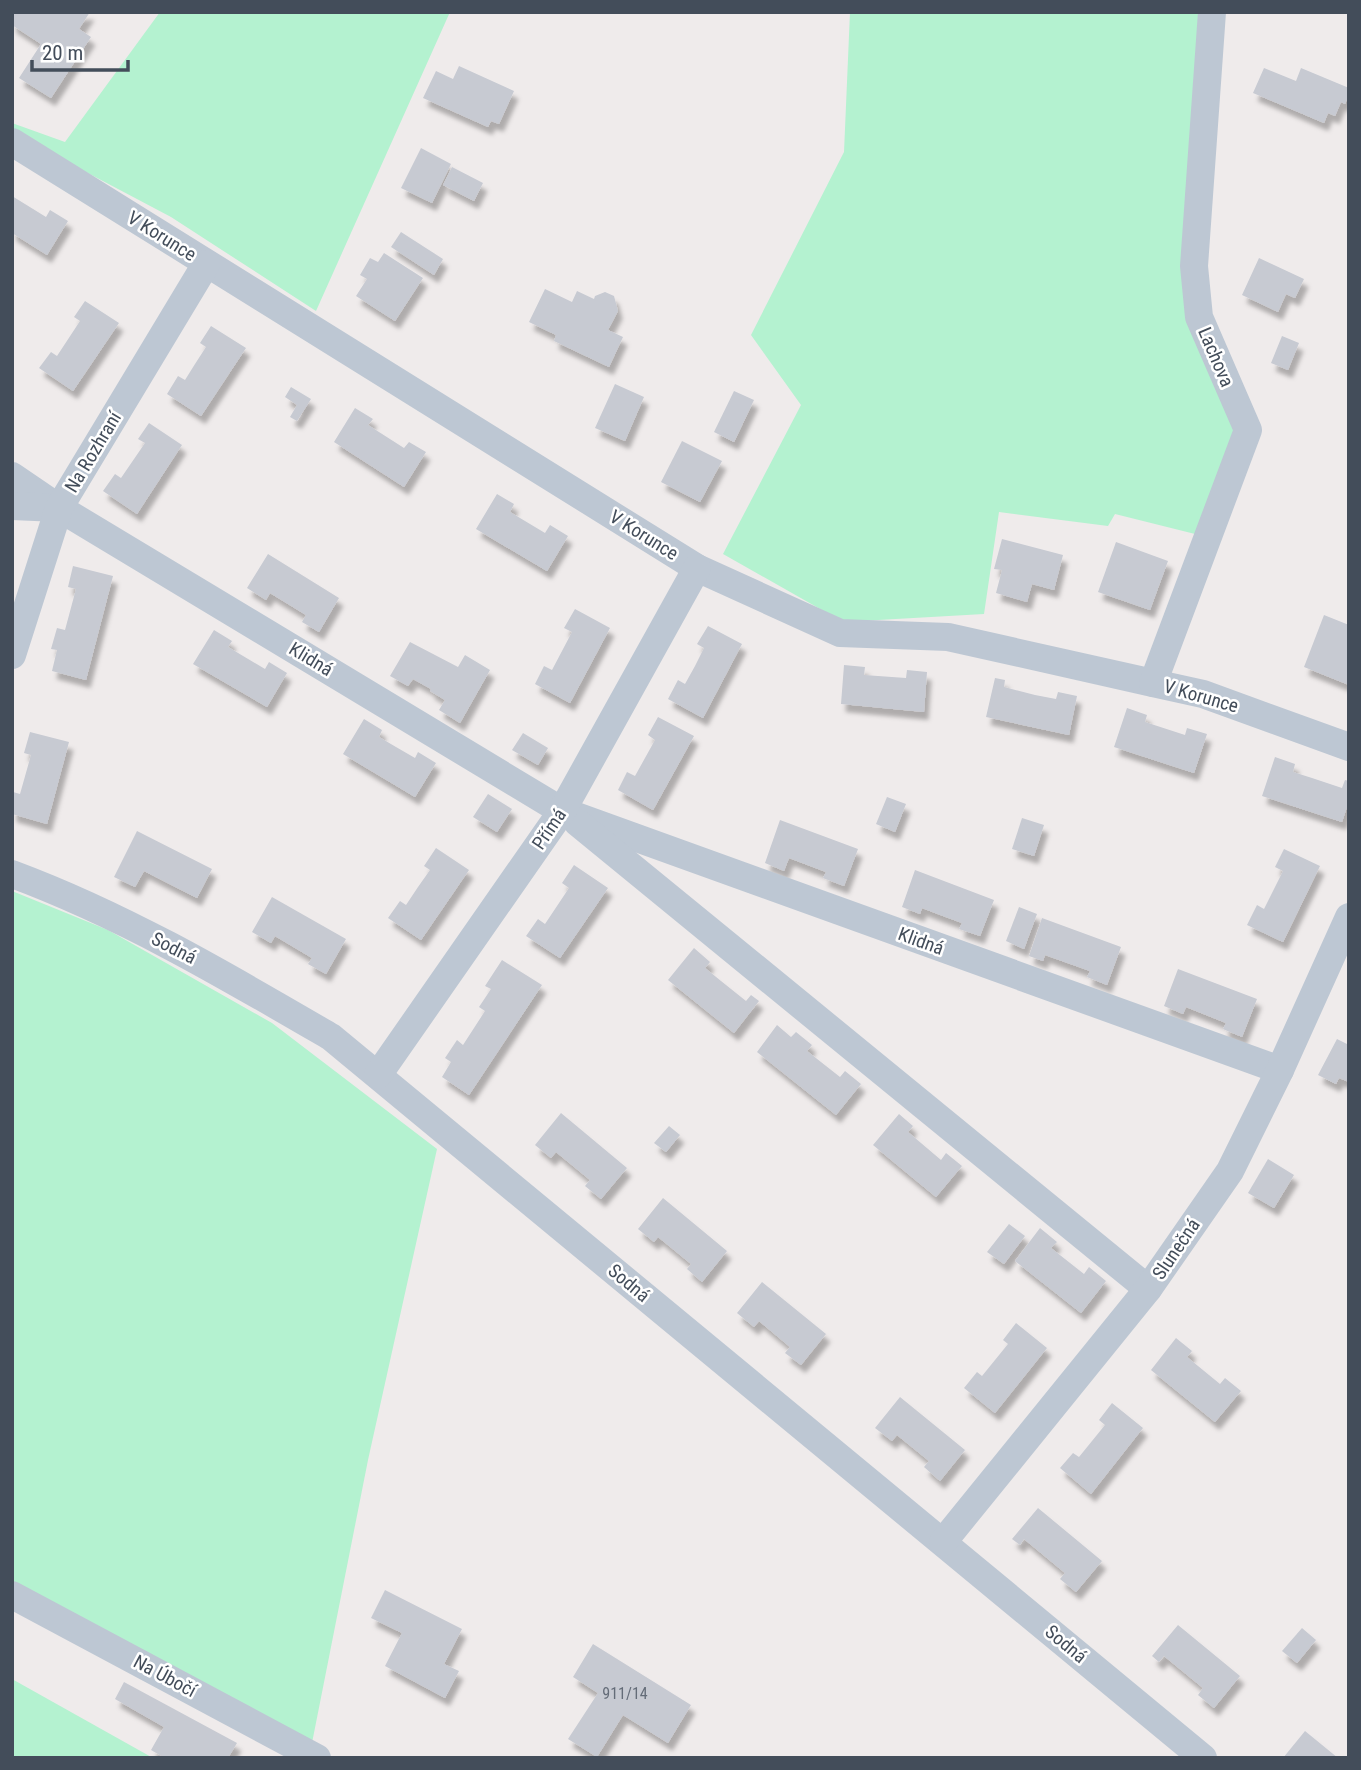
<svg xmlns="http://www.w3.org/2000/svg" width="1361" height="1770" viewBox="0 0 1361 1770" font-family="'Roboto Condensed',sans-serif">
<style>
.green{fill:#b4f2d0}
.building{fill:#c7cad2;filter:url(#shadow)}
.lines{fill:none;stroke-linecap:round;stroke-linejoin:round}
.minor{stroke:#bdc7d3;stroke-width:28}
.labels{text-anchor:middle;dominant-baseline:central;stroke-width:5;stroke-linejoin:round;paint-order:stroke}
.number-label{font-size:16px;fill:#646c78}
.street-label{font-size:19px;fill:#434d5a;stroke:#fff}
</style>
<defs>
<filter id="shadow"><feDropShadow dx="4.5" dy="8" stdDeviation="2" flood-color="#0004"/></filter>
</defs>
<rect width="100%" height="100%" fill="#efebeb"/>
<!-- green -->
<g class="green">
<polygon points="160,12 450,12 316,311 171,217 12,133 12,123 65,142"/>
<polygon points="850,12 1203,12 1184,272 1235,429 1199,535 1115,514 1108,526 999,512 984,614 843,622 723,554 801,405 751,335 844,152"/>
<polygon points="12,891 108,930 272,1023 437,1149 368,1460 312,1743 12,1586"/>
<polygon points="12,1679 153,1758 12,1758"/>
</g>
<!-- building -->
<g class="building">
<polygon points="12,12 90,12 79,29 91,37 51,98 19,78 41,44 12,25"/>
<polygon points="459,66 514,91 499,124 491,121 488,127 423,98 436,71 453,79"/>
<polygon points="1264,68 1296,81 1301,68 1349,88 1349,94 1345,104 1341,102 1335,116 1328,113 1324,123 1253,93"/>
<polygon points="421,148 451,164 432,203 401,188"/>
<polygon points="452,167 483,183 474,201 443,185"/>
<polygon points="12,196 46,217 50,210 68,221 47,255 12,233"/>
<polygon points="401,232 443,259 434,275 391,247"/>
<polygon points="384,253 423,278 395,321 356,296 367,279 360,275 370,258 378,262"/>
<polygon points="1259,258 1304,279 1295,298 1286,294 1278,312 1242,295"/>
<polygon points="545,289 572,302 577,291 594,299 595,296 605,292 614,296 618,311 608,330 623,337 609,367 554,341 556,335 529,322"/>
<polygon points="85,301 119,323 73,391 39,368 51,352 57,356 80,321 74,317"/>
<polygon points="211,326 246,348 201,416 167,394 178,376 185,380 195,364 206,347 200,343"/>
<polygon points="1282,336 1299,343 1288,370 1271,363"/>
<polygon points="615,384 644,397 625,441 595,428"/>
<polygon points="291,387 311,399 297,421 290,417 297,405 285,397"/>
<polygon points="734,391 754,400 734,442 714,432"/>
<polygon points="355,408 373,419 368,425 404,448 409,442 426,452 404,487 334,442"/>
<polygon points="149,423 182,445 137,514 103,491 115,474 121,478 145,443 138,439"/>
<polygon points="682,441 722,461 700,502 661,482"/>
<polygon points="497,494 514,504 510,512 545,533 550,525 568,536 547,571 476,529"/>
<polygon points="1002,539 1063,555 1054,590 1032,584 1027,602 996,593 1002,570 994,569"/>
<polygon points="1116,542 1168,561 1150,610 1098,592"/>
<polygon points="268,554 339,598 319,632 302,622 306,615 270,593 266,600 247,588"/>
<polygon points="73,566 113,576 86,680 52,671 57,650 51,649 57,628 65,630 76,589 68,587"/>
<polygon points="575,609 610,628 570,703 535,684 544,666 552,670 572,632 564,628"/>
<polygon points="1324,615 1349,625 1349,685 1304,667"/>
<polygon points="708,626 742,644 703,718 668,699 678,680 685,684 695,666 704,648 697,644"/>
<polygon points="214,630 232,641 228,647 265,669 269,662 287,673 267,707 193,664"/>
<polygon points="410,642 458,667 465,655 490,670 460,723 439,710 445,700 430,691 431,689 413,679 408,686 390,676"/>
<polygon points="844,665 865,667 864,675 906,678 907,670 927,672 924,712 841,704"/>
<polygon points="995,678 1005,680 1004,687 1035,695 1056,699 1058,692 1077,696 1069,735 986,717"/>
<polygon points="1127,708 1147,715 1145,722 1185,735 1187,728 1207,734 1194,773 1114,747"/>
<polygon points="658,717 694,736 653,810 618,790 627,772 635,776 655,740 648,735"/>
<polygon points="364,719 382,730 379,737 396,747 415,758 418,752 436,763 415,797 343,754"/>
<polygon points="30,732 69,742 47,824 12,814 13,792 20,794 31,755 24,753"/>
<polygon points="523,733 548,748 538,765 512,750"/>
<polygon points="1275,757 1295,764 1293,772 1312,778 1342,788 1345,780 1349,781 1349,801 1342,822 1262,796"/>
<polygon points="488,794 512,809 497,832 473,817"/>
<polygon points="887,797 906,804 895,832 876,824"/>
<polygon points="1022,818 1044,825 1034,856 1012,849"/>
<polygon points="780,820 858,849 844,886 823,878 826,872 789,858 784,871 765,863"/>
<polygon points="137,831 212,869 197,898 144,871 135,887 114,877"/>
<polygon points="436,848 469,870 421,940 388,918 400,901 406,905 418,887 430,870 424,866"/>
<polygon points="1284,849 1320,866 1283,942 1247,925 1257,905 1264,909 1283,871 1275,867"/>
<polygon points="574,865 608,888 560,958 526,936 538,919 545,924 569,888 562,883"/>
<polygon points="915,870 994,900 980,936 959,929 962,923 943,916 922,908 920,914 902,907"/>
<polygon points="272,897 346,939 326,974 308,964 312,958 275,936 271,943 252,932"/>
<polygon points="1019,907 1037,914 1024,949 1006,941"/>
<polygon points="1042,918 1121,947 1107,985 1087,977 1090,971 1045,955 1043,961 1029,956"/>
<polygon points="694,948 710,962 705,968 721,981 746,1001 751,995 759,1001 734,1033 668,980"/>
<polygon points="502,960 542,985 469,1095 442,1077 451,1062 445,1058 457,1040 463,1045 485,1011 479,1007 491,989 485,986"/>
<polygon points="1178,969 1257,999 1242,1037 1223,1029 1226,1023 1186,1007 1183,1014 1164,1006"/>
<polygon points="777,1025 791,1037 796,1032 812,1045 807,1051 840,1077 845,1071 861,1084 836,1115 757,1052"/>
<polygon points="1337,1039 1349,1045 1349,1082 1339,1078 1336,1084 1318,1075"/>
<polygon points="561,1113 627,1168 601,1199 585,1186 590,1180 556,1152 551,1158 535,1145"/>
<polygon points="899,1114 913,1126 908,1132 941,1160 946,1153 962,1166 936,1197 873,1145"/>
<polygon points="669,1126 680,1135 666,1152 654,1143"/>
<polygon points="1268,1159 1294,1175 1274,1208 1248,1193"/>
<polygon points="663,1198 727,1251 702,1282 687,1269 691,1264 674,1250 658,1237 654,1242 638,1229"/>
<polygon points="1009,1224 1025,1236 1004,1264 987,1252"/>
<polygon points="1040,1228 1057,1242 1051,1248 1084,1274 1089,1267 1106,1281 1081,1313 1015,1261"/>
<polygon points="762,1282 826,1334 801,1365 785,1353 790,1347 759,1321 754,1327 737,1313"/>
<polygon points="1016,1323 1047,1348 995,1413 964,1388 977,1372 982,1376 1008,1344 1003,1340"/>
<polygon points="1176,1338 1192,1351 1187,1357 1220,1384 1225,1378 1241,1391 1215,1422 1151,1370"/>
<polygon points="900,1397 965,1450 940,1481 924,1467 929,1461 897,1435 892,1441 875,1428"/>
<polygon points="1112,1403 1143,1428 1091,1494 1060,1468 1073,1453 1079,1457 1105,1425 1099,1420"/>
<polygon points="1038,1508 1102,1561 1076,1592 1060,1579 1065,1573 1024,1539 1020,1545 1012,1539"/>
<polygon points="385,1590 462,1629 444,1664 459,1671 445,1698 385,1666 402,1633 371,1618"/>
<polygon points="1178,1625 1240,1676 1214,1708 1198,1695 1203,1688 1164,1656 1159,1662 1152,1656"/>
<polygon points="1302,1628 1316,1640 1297,1663 1282,1651"/>
<polygon points="593,1644 691,1705 668,1743 623,1715 597,1757 568,1739 598,1693 573,1677"/>
<polygon points="124,1682 237,1743 228,1758 165,1758 151,1750 164,1727 115,1699"/>
<polygon points="1305,1731 1338,1758 1283,1758"/>
</g>
<g class="lines">
<!-- minor -->
<g class="minor">
<polyline points="12,142 697,568 840,633 948,637 1153,683 1203,694 1349,747"/>
<polyline points="12,476 59,508 562,811 1280,1070"/>
<polyline points="12,506 58,508"/>
<polyline points="12,655 59,508 206,264"/>
<polyline points="1153,683 1248,430 1199,317 1194,266 1212,12"/>
<polyline points="578,823 1148,1289"/>
<path d="M 12,874 C 125,916 228,977 331,1037 L 1203,1758"/>
<polyline points="378,1075 562,811 697,568"/>
<polyline points="943,1542 1148,1289 1230,1171 1280,1070 1349,917"/>
<polyline points="12,1595 317,1758"/>
</g>
</g>
<g class="labels">
<!-- number labels -->
<g class="number-label">
<text x="625" y="1693">911/14</text>
</g>
<!-- street labels -->
<g class="street-label">
<text transform="translate(162 236) rotate(32)">V Korunce</text>
<text transform="translate(1216 357) rotate(67)">Lachova</text>
<text transform="translate(93 452) rotate(-59)">Na Rozhraní</text>
<text transform="translate(644 535) rotate(32)">V Korunce</text>
<text transform="translate(311 659) rotate(31)">Klidná</text>
<text transform="translate(1201 696) rotate(16)">V Korunce</text>
<text transform="translate(549 829) rotate(-56)">Přímá</text>
<text transform="translate(921 941) rotate(20)">Klidná</text>
<text transform="translate(174 948) rotate(27)">Sodná</text>
<text transform="translate(1176 1249) rotate(-56)">Slunečná</text>
<text transform="translate(629 1283) rotate(40)">Sodná</text>
<text transform="translate(1066 1644) rotate(40)">Sodná</text>
<text transform="translate(165 1676) rotate(28)">Na Úbočí</text>
</g>
</g>
<!-- border -->
<rect width="1361" height="1770" fill="none" stroke="#434d5a" stroke-width="28"/>
<!-- scale -->
<path d="M32 60v10h96v-10" fill="none" stroke="#434d5a" stroke-width="3.5"/>
<text x="42" y="60" font-size="21" fill="#434d5a" stroke="#ffffff" stroke-width="5" paint-order="stroke">20 m</text>
</svg>
